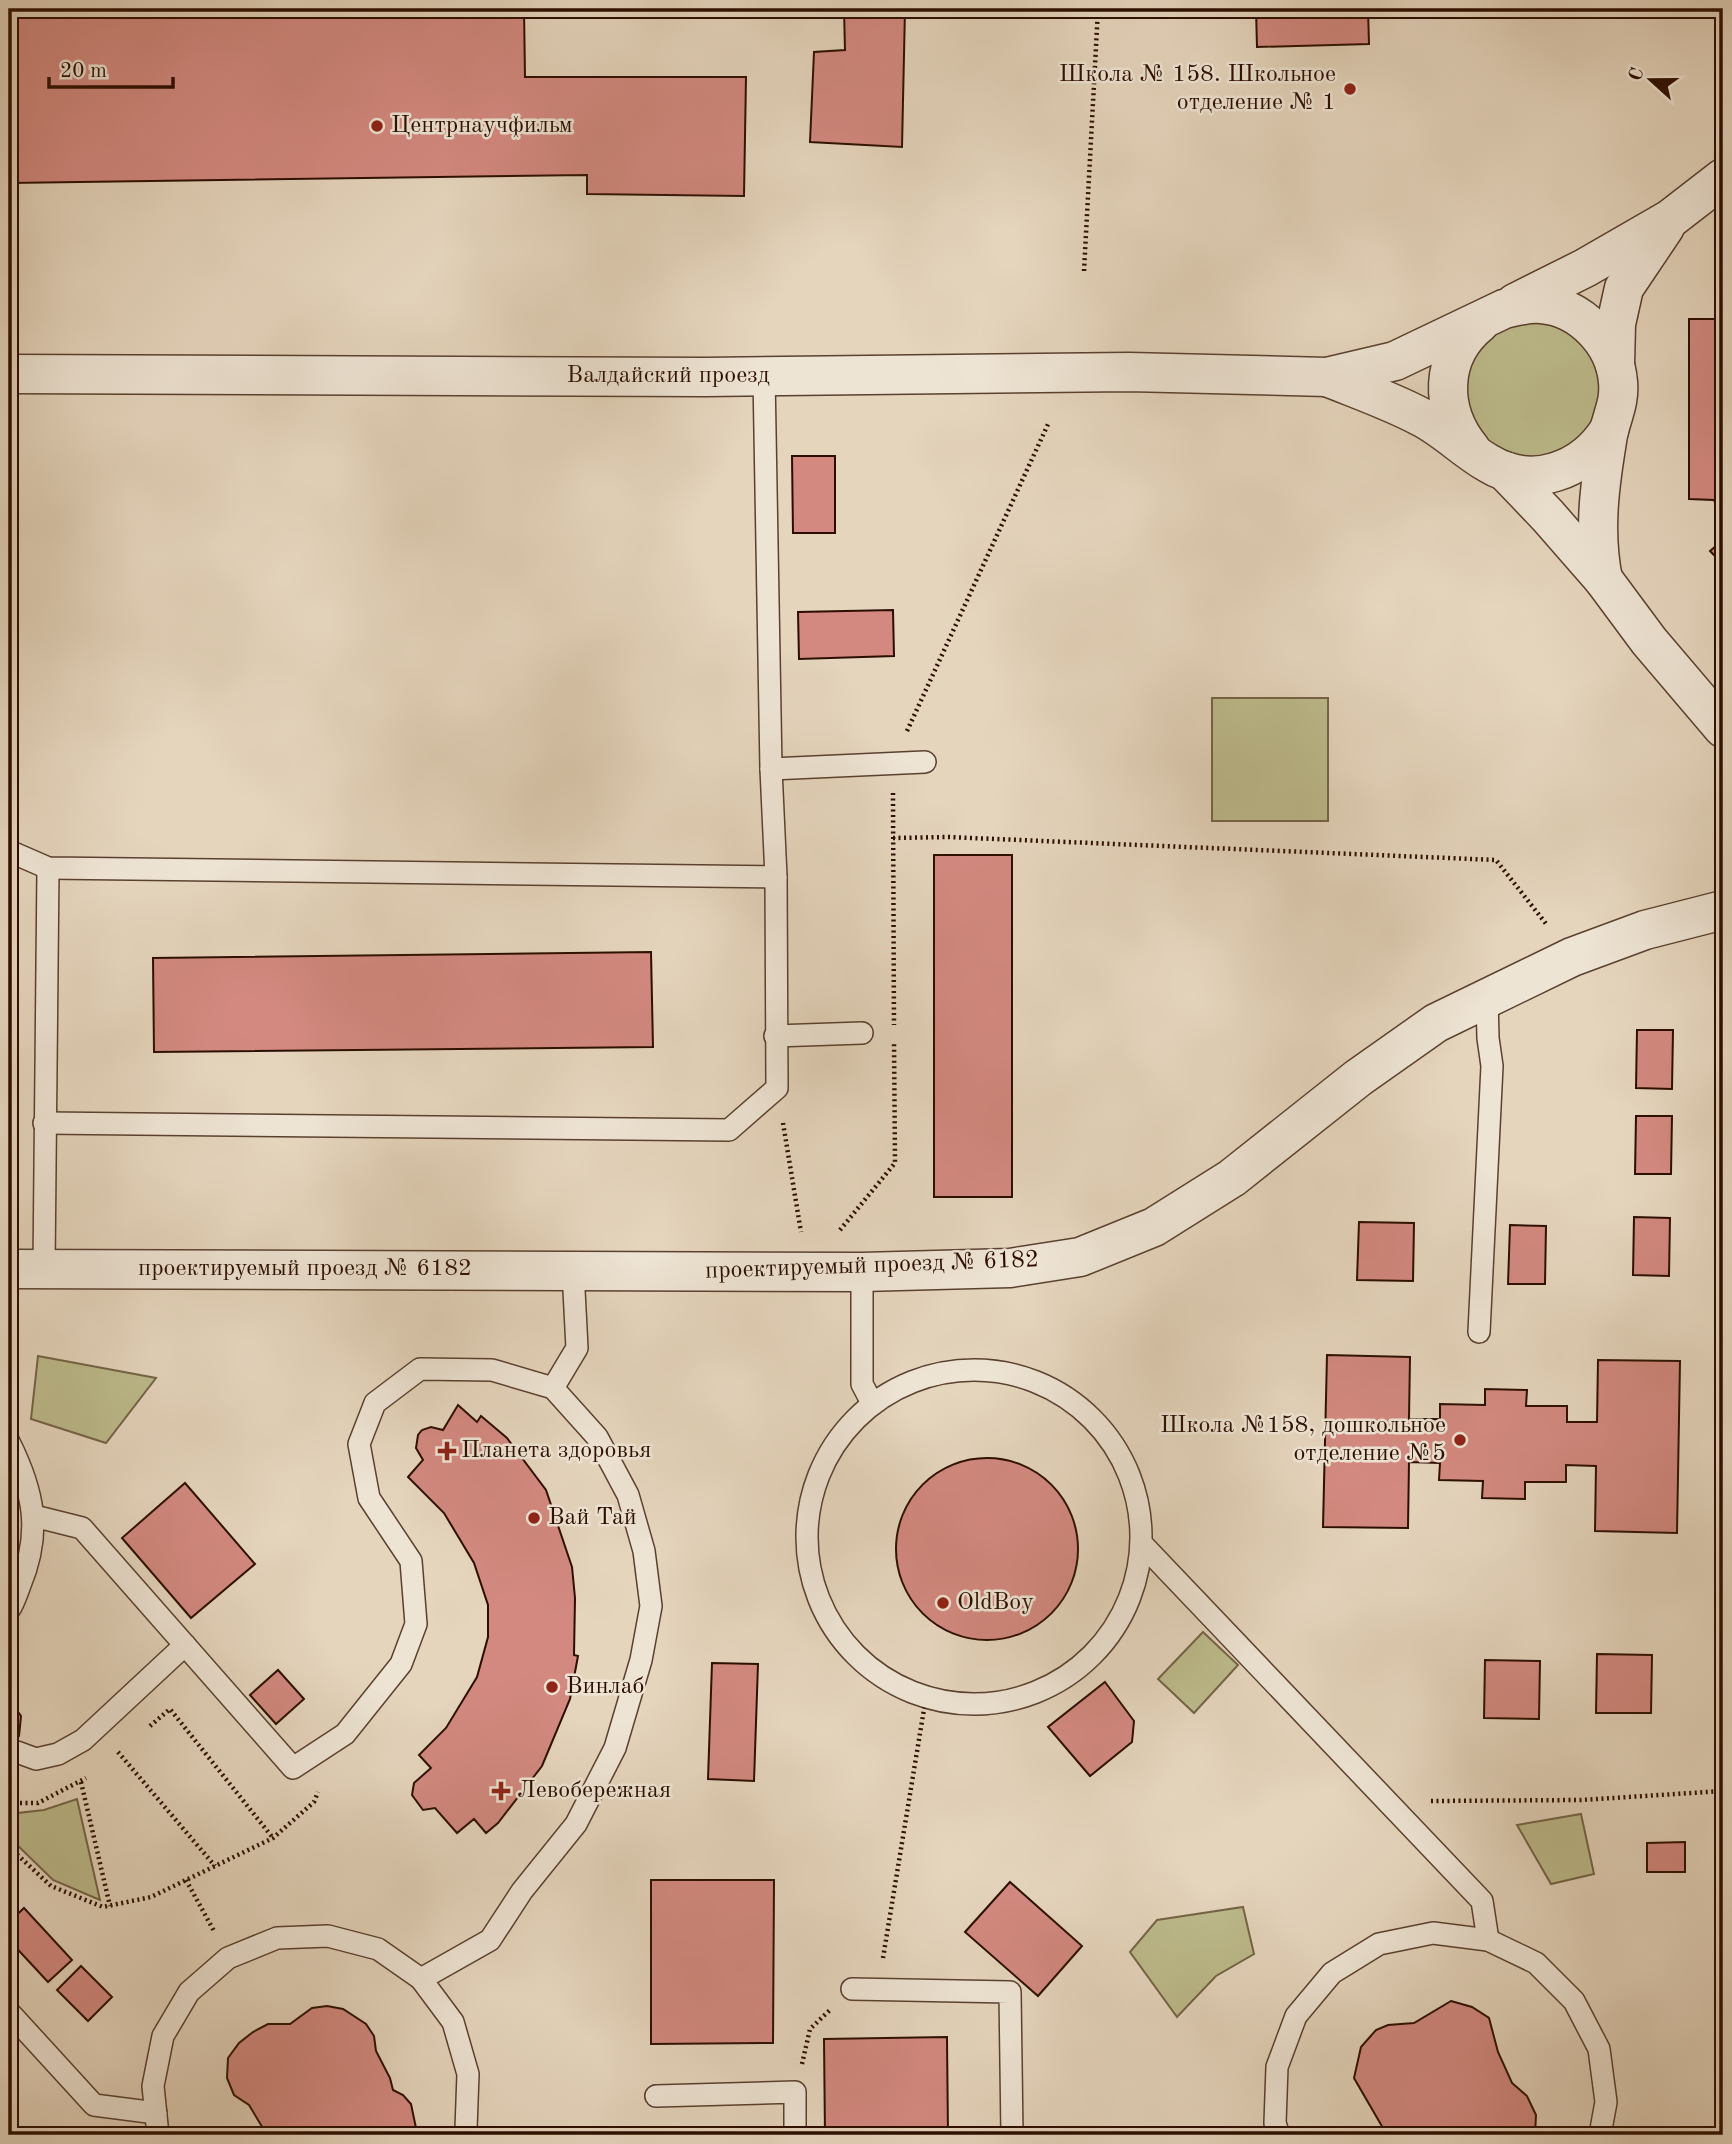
<svg xmlns="http://www.w3.org/2000/svg" width="1732" height="2144" viewBox="0 0 1732 2144" font-family="'Old Standard TT',serif">
<style>
.green{fill:#bdbb8c;stroke:#746446;stroke-width:2}
.building{fill:#d38980;stroke:#2c0e00;stroke-width:2}
.lines{fill:none;stroke-linecap:round;stroke-linejoin:round}
.service-casing{stroke:#5a402f;stroke-width:24}
.minor-casing{stroke:#5a402f;stroke-width:41}
.path{stroke:#2c0e00;stroke-width:4.5;stroke-dasharray:2 3.5;stroke-linecap:butt}
.service{stroke:#eee4d4;stroke-width:21}
.minor{stroke:#eee4d4;stroke-width:38}
.poi-dot{fill:#8f2418;stroke:#eee4d4;stroke-width:2.5}
.labels{text-anchor:middle;dominant-baseline:central;stroke-width:5;stroke-linejoin:round;paint-order:stroke}
.poi-label{font-size:24px;fill:#2c0e00;stroke:#eee4d4;text-anchor:start}
.street-label{font-size:24px;fill:#2c0e00;stroke:#eee4d4}
</style>
<rect width="100%" height="100%" fill="#e5d5bd"/>
<filter id="stains"><feTurbulence type="fractalNoise" baseFrequency=".00286" numOctaves="4"/><feColorMatrix values="0 0 0 0 .2 0 0 0 0 .09 0 0 0 0 .02 0 0 0 .5 -.17"/></filter>
<radialGradient id="worn" r=".72"><stop offset=".6" stop-color="#630" stop-opacity="0"/><stop offset="1" stop-color="#630" stop-opacity=".3"/></radialGradient>
<!-- green -->
<g class="green">
<polygon points="1507,318 1573,325 1608,381 1590,439 1520,464 1469,431 1461,365"/>
<rect x="1212" y="698" width="116" height="123"/>
<polygon points="38,1356 156,1378 106,1443 31,1419"/>
<polygon points="1203,1632 1238,1665 1194,1713 1158,1679"/>
<polygon points="77,1799 100,1900 53,1880 9,1837 9,1814 44,1810"/>
<polygon points="1581,1814 1594,1874 1551,1884 1517,1825"/>
<polygon points="1243,1907 1254,1954 1216,1976 1177,2017 1130,1952 1157,1920"/>
</g>
<!-- building -->
<g class="building">
<polygon points="11,9 524,9 525,77 746,77 744,196 587,194 587,175 9,183 9,74 13,74"/>
<polygon points="844,9 905,9 902,147 810,142 814,52 845,50"/>
<polygon points="1256,9 1368,9 1369,44 1257,47"/>
<polygon points="1689,319 1723,319 1723,521 1714,500 1689,499"/>
<polygon points="792,456 835,456 835,533 793,533"/>
<polygon points="1723,540 1723,564 1710,551"/>
<polygon points="893,610 894,656 799,659 798,612"/>
<rect x="934" y="855" width="78" height="342"/>
<polygon points="651,952 653,1047 154,1052 153,958"/>
<polygon points="1637,1030 1673,1030 1672,1089 1636,1088"/>
<polygon points="1636,1116 1672,1116 1671,1174 1635,1174"/>
<polygon points="1634,1217 1670,1218 1669,1276 1633,1275"/>
<polygon points="1359,1222 1414,1223 1413,1281 1357,1280"/>
<polygon points="1510,1225 1546,1226 1545,1284 1508,1284"/>
<polygon points="1327,1355 1410,1357 1409,1419 1440,1419 1440,1404 1485,1405 1485,1389 1527,1390 1526,1406 1567,1406 1567,1422 1597,1422 1598,1360 1680,1361 1677,1533 1595,1531 1596,1466 1566,1465 1566,1482 1525,1482 1525,1499 1482,1498 1483,1481 1439,1480 1440,1463 1409,1462 1408,1528 1323,1527"/>
<polygon points="458,1405 477,1422 481,1416 507,1438 546,1490 572,1567 575,1598 574,1655 578,1656 570,1699 542,1766 498,1823 486,1833 474,1819 457,1833 435,1808 423,1810 412,1795 414,1783 431,1768 419,1755 446,1728 477,1677 488,1637 488,1605 474,1563 444,1513 408,1477 423,1460 416,1448 418,1435 422,1430 431,1427 443,1430"/>
<circle cx="987" cy="1549" r="91"/>
<polygon points="185,1483 255,1564 191,1618 122,1538"/>
<polygon points="1597,1654 1652,1655 1651,1713 1596,1713"/>
<polygon points="1485,1660 1540,1661 1539,1719 1484,1718"/>
<polygon points="712,1663 758,1664 754,1781 708,1779"/>
<polygon points="278,1670 304,1699 276,1724 250,1695"/>
<polygon points="1105,1682 1134,1721 1132,1742 1090,1776 1048,1727"/>
<polygon points="9,1699 21,1716 19,1736 9,1744"/>
<polygon points="1685,1842 1685,1872 1647,1872 1647,1843"/>
<polygon points="651,1880 774,1880 773,2043 651,2044"/>
<polygon points="1010,1882 1082,1946 1038,1996 965,1932"/>
<polygon points="24,1908 72,1960 48,1982 9,1940 9,1922"/>
<polygon points="81,1966 112,1997 88,2021 57,1990"/>
<polygon points="1451,2001 1472,2007 1489,2018 1498,2052 1512,2083 1527,2096 1536,2115 1535,2135 1387,2135 1354,2078 1361,2047 1376,2030 1388,2025 1414,2023"/>
<polygon points="327,2006 343,2009 366,2024 374,2036 376,2051 390,2078 393,2090 403,2095 411,2104 416,2128 415,2135 267,2135 249,2105 234,2095 227,2078 228,2058 239,2043 253,2032 268,2024 290,2024 312,2008"/>
<polygon points="947,2037 948,2135 825,2135 824,2039"/>
</g>
<g class="lines">
<defs>
<g id="service">
<polyline points="771,769 925,762"/>
<polyline points="9,851 48,868 776,877"/>
<polyline points="775,1036 862,1033"/>
<polyline points="44,1123 729,1130 777,1088 776,877 771,769 764,376"/>
<polyline points="44,1267 48,868"/>
<polyline points="862,1272 862,1384 872,1403"/>
<polyline points="1479,1332 1492,1066 1488,1038 1487,997"/>
<circle cx="974" cy="1537" r="167"/>
<polyline points="553,1388 577,1348 573,1271"/>
<path d="M 9,1442 C 34,1492 42,1532 20,1585 C 17,1593 14,1603 9,1610"/>
<polyline points="34,1516 82,1528 293,1768 345,1734 401,1664 416,1624 411,1561 369,1498 359,1444 375,1403 420,1369 492,1370 553,1388 597,1437 628,1495 644,1551 651,1606 641,1660 615,1748 576,1824 522,1891 490,1940 421,1979"/>
<polyline points="1143,1545 1482,1901 1488,1940"/>
<polyline points="17,1752 36,1759 58,1754 83,1740 185,1645"/>
<polyline points="852,1989 1010,1992 1012,2135"/>
<polyline points="9,2012 94,2105 156,2113"/>
<polyline points="656,2096 795,2092 795,2135"/>
<polyline points="158,2135 153,2086 163,2036 189,1992 228,1958 277,1938 328,1936 378,1949 421,1979 453,2022 468,2074 466,2129 463,2135"/>
<polyline points="1279,2135 1275,2123 1277,2067 1296,2016 1332,1973 1379,1944 1433,1933 1488,1940 1536,1963 1574,2001 1599,2049 1606,2102 1600,2135"/>
</g>
<g id="minor">
<polyline points="1515,303 1585,268 1670,219 1723,178"/>
<polyline points="1615,365 1616,324 1624,288 1665,227"/>
<path d="M 9,374 L 706,377 L 1129,372 L 1327,377 L 1395,361 L 1504,309 C 1516,306 1528,303 1541,304 C 1581,307 1615,343 1618,382 C 1620,402 1612,416 1608,435 C 1600,483 1593,530 1603,579"/>
<path d="M 1327,377 C 1359,390 1391,401 1421,417 C 1445,429 1465,450 1488,463 C 1532,490 1583,471 1609,430"/>
<path d="M 1471,449 C 1439,410 1439,356 1480,323"/>
<polyline points="1505,471 1548,516 1603,579 1649,641 1723,728"/>
<polyline points="9,1269 862,1272 1010,1268 1080,1257 1154,1227 1232,1178 1358,1078 1436,1023 1572,957 1645,930 1723,910"/>
</g>
</defs>
<!-- service casing -->
<use href="#service" class="service-casing"/>
<!-- minor casing -->
<use href="#minor" class="minor-casing"/>
<!-- path -->
<g class="path">
<polyline points="1084,271 1098,9"/>
<polyline points="907,731 1049,422"/>
<polyline points="893,793 894,1025"/>
<polyline points="893,838 948,837 1496,860 1547,925"/>
<polyline points="783,1123 801,1232"/>
<polyline points="840,1230 895,1163 894,1041"/>
<polyline points="150,1726 170,1709 273,1838"/>
<polyline points="118,1752 215,1866"/>
<polyline points="81,1782 110,1906"/>
<polyline points="1431,1801 1581,1800 1723,1791"/>
<polyline points="9,1803 38,1803 86,1778"/>
<polyline points="9,1847 51,1886 103,1907 151,1897 273,1838 314,1802 318,1792"/>
<polyline points="186,1880 214,1931"/>
<polyline points="883,1958 926,1697"/>
<polyline points="802,2064 810,2029 831,2009"/>
</g>
<!-- service -->
<use href="#service" class="service"/>
<!-- minor -->
<use href="#minor" class="minor"/>
</g>
<!-- markers -->
<g class="poi-dot">
<circle cx="1350" cy="89" r="7"/>
<circle cx="377" cy="126" r="7"/>
<circle cx="1460" cy="1440" r="7"/>
<path d="M443.5 1440.5h7v7h7v7h-7v7h-7v-7h-7v-7h7z"/>
<circle cx="534" cy="1518" r="7"/>
<circle cx="943" cy="1603" r="7"/>
<circle cx="552" cy="1687" r="7"/>
<path d="M497.5 1780.5h7v7h7v7h-7v7h-7v-7h-7v-7h7z"/>
</g>
<g class="labels">
<!-- poi labels -->
<g class="poi-label">
<text x="1336" y="75" text-anchor="end">Школа № 158. Школьное<tspan x="1336" dy="28">отделение № 1</tspan></text>
<text x="391" y="126">Центрнаучфильм</text>
<text x="1446" y="1426" text-anchor="end">Школа №158, дошкольное<tspan x="1446" dy="28">отделение №5</tspan></text>
<text x="461" y="1451">Планета здоровья</text>
<text x="548" y="1518">Вай Тай</text>
<text x="957" y="1603">OldBoy</text>
<text x="566" y="1687">Винлаб</text>
<text x="517" y="1791">Левобережная</text>
</g>
<!-- street labels -->
<g class="street-label">
<text x="668" y="376">Валдайский проезд</text>
<text transform="translate(872 1266) rotate(-2)">проектируемый проезд № 6182</text>
<text x="305" y="1269">проектируемый проезд № 6182</text>
</g>
</g>
<!-- margin -->
<rect width="1732" height="2144" fill="none" stroke="#e5d5bd" stroke-width="35"/>
<rect x="10" y="10" width="1711" height="2123" fill="none" stroke="#2c0e00" stroke-width="3.5"/>
<rect x="18" y="18" width="1697" height="2109" fill="none" stroke="#2c0e00" stroke-width="2"/>
<!-- north arrow -->
<g transform="translate(1651 80) rotate(291)" stroke="#eee4d4" stroke-width="5" paint-order="stroke">
<path d="M0-5L12 26L0 18L-12 26Z" fill="#2c0e00"/>
<text y="-10" font-size="19" font-weight="bold" text-anchor="middle" fill="#2c0e00">С</text>
</g>
<!-- scale -->
<path d="M49 77v10h124v-10" fill="none" stroke="#2c0e00" stroke-width="3.5"/>
<text x="60" y="77" font-size="21" fill="#2c0e00" stroke="#eee4d4" stroke-width="5" paint-order="stroke">20 m</text>
<rect width="100%" height="100%" filter="url(#stains)"/>
<rect width="100%" height="100%" fill="url(#worn)"/>
</svg>
